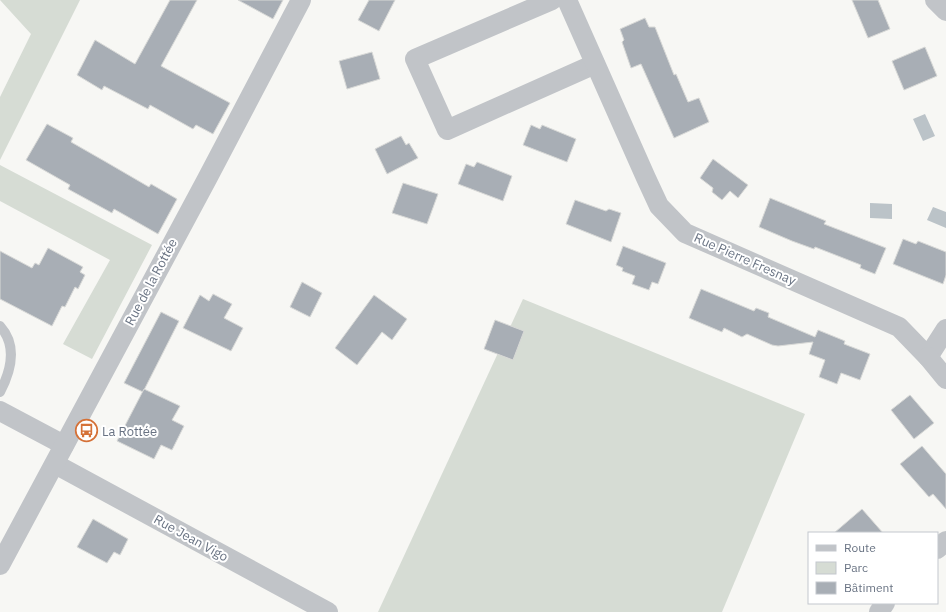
<svg xmlns="http://www.w3.org/2000/svg" width="946" height="612" viewBox="0 0 946 612" font-family="'IBM Plex Sans',sans-serif">
<style>
.green{fill:#d6dcd4}
.water{fill:#bbc3c8}
.building{fill:#a8aeb5;stroke:#d8d9d7}
.lines{fill:none;stroke-linecap:round;stroke-linejoin:round}
.lane{stroke:#c1c4c8;stroke-width:10}
.street{stroke:#c1c4c8;stroke-width:20}
.labels{text-anchor:middle;dominant-baseline:central;stroke-width:4;stroke-linejoin:round;paint-order:stroke}
.street-label{font-size:13px;fill:#697383;stroke:#fff}
.poi-label{font-size:13px;fill:#697383;stroke:#fff;text-anchor:start}
</style>
<rect width="100%" height="100%" fill="#f7f7f4"/>
<!-- green -->
<g class="green">
<polygon points="0,0 80,0 0,160 0,97 31,34"/>
<polygon points="0,165 152,245 92,359 63,344 110,260 0,201"/>
<polygon points="523,299 805,414 722,612 378,612"/>
</g>
<!-- water -->
<g class="water">
<polygon points="925,114 935,136 923,141 913,119"/>
<polygon points="870,203 892,204 892,219 870,218"/>
<polygon points="933,207 946,212 946,228 927,220"/>
</g>
<!-- building -->
<g class="building">
<polygon points="170,0 197,0 161,66 230,103 213,134 196,125 193,129 150,105 148,109 104,86 102,90 77,75 95,40 135,64"/>
<polygon points="238,0 283,0 273,19"/>
<polygon points="369,0 395,0 379,31 358,20"/>
<polygon points="852,0 878,0 890,29 868,38"/>
<polygon points="645,18 649,27 655,27 674,75 676,74 688,102 699,98 709,122 674,138 641,64 631,68 622,42 624,40 620,29"/>
<polygon points="925,47 937,76 904,90 892,61"/>
<polygon points="372,52 380,79 347,89 339,61"/>
<polygon points="47,124 73,138 71,142 106,162 149,187 151,184 177,199 158,234 114,209 112,213 68,189 70,185 26,160"/>
<polygon points="531,125 540,129 542,125 576,139 567,162 523,145"/>
<polygon points="401,136 406,145 409,143 418,158 387,174 375,149"/>
<polygon points="713,159 748,185 738,198 730,191 722,200 712,192 713,188 700,178"/>
<polygon points="477,162 512,176 503,201 458,184 466,164 474,167"/>
<polygon points="403,183 438,194 427,224 392,213"/>
<polygon points="770,198 826,221 824,224 886,248 875,274 860,268 861,265 815,247 814,249 792,241 759,227"/>
<polygon points="575,200 606,211 609,209 621,213 611,242 566,224"/>
<polygon points="903,239 916,244 918,241 946,252 946,275 943,284 893,264"/>
<polygon points="623,246 666,263 658,284 652,282 649,290 632,284 635,276 622,271 623,268 616,265"/>
<polygon points="48,248 83,267 80,272 85,275 78,289 75,287 65,307 62,306 52,326 0,299 0,251 32,268 35,263 39,265"/>
<polygon points="302,282 322,293 310,317 290,307"/>
<polygon points="701,289 754,311 756,308 769,313 768,317 815,337 818,330 845,341 844,344 870,354 860,380 841,373 837,384 819,377 825,360 809,354 813,342 778,346 772,345 747,334 742,337 724,328 722,332 689,318"/>
<polygon points="213,294 232,304 224,318 243,328 231,351 183,328 200,295 209,301"/>
<polygon points="374,295 407,319 392,340 382,332 357,365 335,348"/>
<polygon points="161,312 179,321 143,392 124,383"/>
<polygon points="495,320 524,331 513,360 484,349"/>
<polygon points="144,389 180,406 172,420 184,426 172,450 161,445 154,459 117,441"/>
<polygon points="910,395 934,423 914,439 891,410"/>
<polygon points="922,446 946,474 946,509 933,494 929,497 900,464"/>
<polygon points="862,509 883,533 834,533"/>
<polygon points="93,519 128,539 120,555 114,552 107,563 77,547"/>
</g>
<g class="lines">
<!-- lane -->
<path class="lane" d="M 0,326 C 18,346 11,371 0,392"/>
<!-- street -->
<g class="street">
<polyline points="552,0 415,59 447,130 595,64"/>
<polyline points="567,0 646,178 659,206 685,233 899,327 928,357 946,329"/>
<polyline points="935,0 946,11"/>
<polyline points="928,357 946,379"/>
<polyline points="0,411 64,445"/>
<polyline points="55,464 328,612"/>
<polyline points="937,549 946,541"/>
<polyline points="0,565 207,179 301,0"/>
<polyline points="879,612 885,603"/>
</g>
</g>
<!-- icons -->
<defs>
<symbol id="bus-ring" viewBox="-11 -11 22 22"><circle r="9.5" fill="#fff" stroke="#d57137" stroke-width="1.5"/><path d="M-5-6H5V4H4V6H2V4H-2V6H-4V4H-5ZM-3.5-4V0h7V-4ZM-3.5 1.2v1.5H-2V1.2ZM2 1.2v1.5H3.5V1.2Z" fill="#d57137"/></symbol>
</defs>
<g fill-rule="evenodd">
<use href="#bus-ring" x="74" y="418" width="25" height="25"/>
</g>
<g class="labels">
<!-- street labels -->
<g class="street-label">
<text transform="translate(745 259) rotate(24)">Rue Pierre Fresnay</text>
<text transform="translate(151 282) rotate(-62)">Rue de la Rottée</text>
<text transform="translate(191 538) rotate(29)">Rue Jean Vigo</text>
</g>
<!-- poi labels -->
<g class="poi-label">
<text x="102" y="431">La Rottée</text>
</g>
</g>
<!-- legend -->
<rect x="808" y="532" width="130" height="72" fill="#ffffff" stroke="#c3c7cd"/>
<rect x="816" y="545" width="20" height="6" fill="#c1c4c8" stroke="#c3c7cd"/>
<text x="844" y="552" font-size="12" fill="#697383">Route</text>
<rect x="816" y="562" width="20" height="12" fill="#d6dcd4" stroke="#c3c7cd"/>
<text x="844" y="572" font-size="12" fill="#697383">Parc</text>
<rect x="816" y="582" width="20" height="12" fill="#a8aeb5" stroke="#c3c7cd"/>
<text x="844" y="592" font-size="12" fill="#697383">Bâtiment</text>
</svg>
